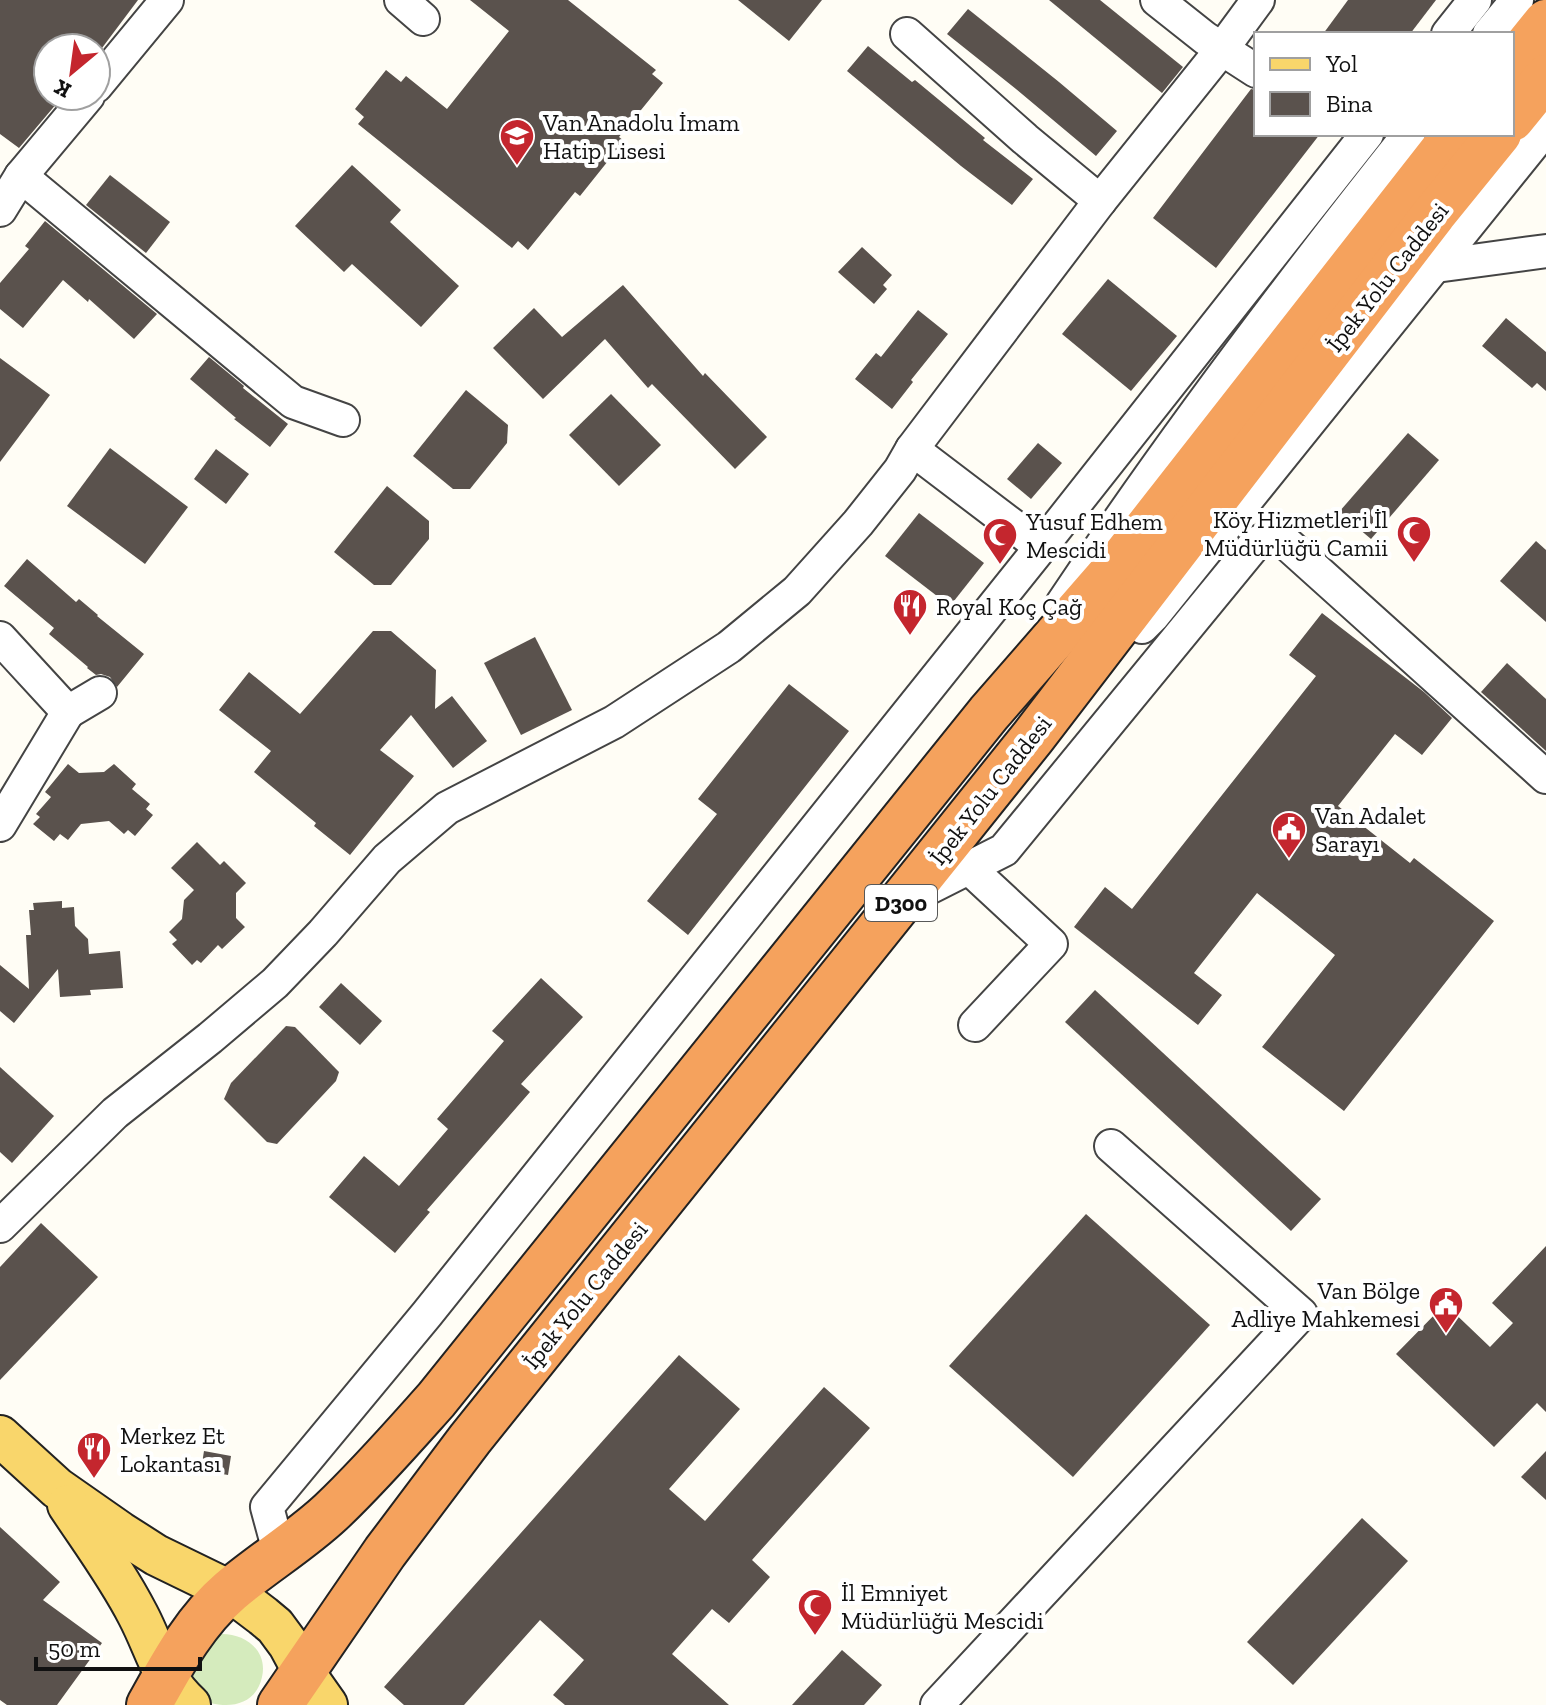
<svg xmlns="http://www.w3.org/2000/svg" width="1546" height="1705" viewBox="0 0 1546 1705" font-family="'Zilla Slab',serif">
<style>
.green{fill:#d5ebbd}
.building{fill:#5a524d}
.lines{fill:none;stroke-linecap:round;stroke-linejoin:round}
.minor-casing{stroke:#444;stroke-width:36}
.major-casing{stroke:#222;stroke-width:44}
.highway-casing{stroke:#222;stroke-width:48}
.minor{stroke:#fff;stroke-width:32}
.major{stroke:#f9d66b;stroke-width:40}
.highway{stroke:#f5a25d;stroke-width:44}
.labels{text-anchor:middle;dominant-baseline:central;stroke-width:8;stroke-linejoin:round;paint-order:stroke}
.shield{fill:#fff;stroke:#585858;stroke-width:2}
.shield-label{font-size:22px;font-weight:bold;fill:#111}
.poi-label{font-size:24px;fill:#111;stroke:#fff;text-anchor:start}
.street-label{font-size:24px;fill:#111;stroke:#fff}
</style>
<rect width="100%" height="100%" fill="#fffdf5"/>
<!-- green -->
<path class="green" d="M 222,1634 C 246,1634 268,1651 262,1677 C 258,1696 244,1705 226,1705 C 218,1705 209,1704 203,1698 C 200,1695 199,1690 196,1687 C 188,1673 190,1666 199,1653 C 207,1641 208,1638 222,1634 Z"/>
<!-- building -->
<g class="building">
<polygon points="0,0 138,0 96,56 96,48 48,48 48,96 63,96 19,148 0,134"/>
<polygon points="470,0 568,0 656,70 652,74 663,83 619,137 624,141 580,196 575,192 528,250 518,241 512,248 358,124 364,117 355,109 386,70 401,82 406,76 447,109 509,31"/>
<polygon points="738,0 822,0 789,41"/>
<polygon points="1049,0 1100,0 1183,67 1162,93"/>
<polygon points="1348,0 1436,0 1410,34 1323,34"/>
<polygon points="968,9 1059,82 1117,131 1096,156 1016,89 947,34"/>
<polygon points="868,46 912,82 915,80 985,138 983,140 1033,179 1012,205 961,166 847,71"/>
<polygon points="1251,89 1256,90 1256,134 1320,134 1216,268 1153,218"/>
<polygon points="352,165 401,210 390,222 459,286 421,327 352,264 344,272 295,226"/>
<polygon points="110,175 170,222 146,253 86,205"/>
<polygon points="45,221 157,314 134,339 89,299 88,302 63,280 23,328 0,309 0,283 29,249 25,246"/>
<polygon points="862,247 892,275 883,285 887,289 874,304 838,272"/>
<polygon points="1108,279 1177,336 1131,391 1062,334"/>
<polygon points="623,285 703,376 705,373 767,437 735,469 652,384 648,388 605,339 543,399 493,348 534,308 562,337"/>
<polygon points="918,310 948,334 911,380 913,382 892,409 855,379 876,353 881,357"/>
<polygon points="1506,318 1546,352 1546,391 1537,383 1532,388 1482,346"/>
<polygon points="209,357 244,386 243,388 288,424 270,447 234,419 236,418 190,379"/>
<polygon points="0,358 50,395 0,462"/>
<polygon points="466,390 508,425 507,443 470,489 453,489 413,456"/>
<polygon points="611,394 661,445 619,486 569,435"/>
<polygon points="1408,433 1439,460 1371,539 1339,512"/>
<polygon points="1038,443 1062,463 1031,499 1007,479"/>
<polygon points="110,448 188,507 145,564 67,506"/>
<polygon points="216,449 249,474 226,504 194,479"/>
<polygon points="387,486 429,521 429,539 391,585 374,585 334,552"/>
<polygon points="919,513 984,563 950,606 885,556"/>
<polygon points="1536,541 1546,550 1546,622 1500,581"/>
<polygon points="27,559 76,602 79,599 98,615 97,616 144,654 117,687 110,677 101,674 96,675 87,668 88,667 49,634 54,628 4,586"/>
<polygon points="1322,613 1424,692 1452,718 1422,755 1395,734 1338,806 1410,863 1414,858 1494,921 1344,1111 1262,1047 1335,955 1257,893 1194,973 1222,995 1198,1025 1074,927 1105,887 1132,909 1316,676 1289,655"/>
<polygon points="373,631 391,631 436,670 435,709 452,696 487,741 453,768 411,715 380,750 414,776 350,855 314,826 316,823 254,772 271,751 219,710 249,672 300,714"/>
<polygon points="535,637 572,710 521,735 484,663"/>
<polygon points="1507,663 1546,699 1546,751 1481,692"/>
<polygon points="789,684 849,731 688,935 647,901 717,814 698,799"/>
<polygon points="68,764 79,773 104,772 114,764 136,784 132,789 150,804 146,809 153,815 135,836 128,830 124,834 109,821 81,824 68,840 60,834 54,841 33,824 40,817 36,814 51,797 45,792"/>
<polygon points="197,842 220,865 224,861 246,883 236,893 236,918 245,927 222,949 218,945 201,963 197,960 192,965 172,944 177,940 169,932 182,919 184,900 194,890 171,868"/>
<polygon points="62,901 62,908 74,907 75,926 88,939 89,954 120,951 123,988 90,990 91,995 60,997 58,969 14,1023 0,1011 0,965 29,989 26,935 31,935 29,910 34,910 33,903"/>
<polygon points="541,978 583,1017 521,1084 530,1092 427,1210 430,1212 395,1253 329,1197 364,1156 399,1186 448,1129 437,1119 504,1041 492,1031"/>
<polygon points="341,983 382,1021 360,1045 319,1007"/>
<polygon points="1095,990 1321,1199 1291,1231 1065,1022"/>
<polygon points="286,1026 295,1027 339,1072 336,1081 277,1144 267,1142 224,1099 231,1083"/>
<polygon points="0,1067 54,1116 12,1163 0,1152"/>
<polygon points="1086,1214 1210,1325 1073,1477 949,1366"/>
<polygon points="41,1223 98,1277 0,1380 0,1267"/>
<polygon points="1546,1246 1546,1412 1537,1403 1494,1447 1396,1354 1445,1304 1490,1347 1513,1323 1492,1303"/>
<polygon points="679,1355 740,1409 669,1489 705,1521 824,1387 870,1428 752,1560 770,1577 729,1623 712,1609 672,1654 729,1705 565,1705 553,1695 584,1660 540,1620 464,1705 404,1705 384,1687"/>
<polygon points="204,1451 231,1456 228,1475 201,1470"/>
<polygon points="1546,1451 1546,1500 1521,1477"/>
<polygon points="1362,1518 1408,1561 1293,1685 1247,1642"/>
<polygon points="0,1527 60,1582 43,1600 102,1643 57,1705 7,1705 0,1700"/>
<polygon points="842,1650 882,1685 864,1705 792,1705"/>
</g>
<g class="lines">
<defs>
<g id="minor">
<polyline points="401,0 423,19"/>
<polyline points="1157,0 1205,38 1256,71"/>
<polyline points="907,34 1025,139 1100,201"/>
<polyline points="1448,34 1475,0"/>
<polyline points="1489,34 1517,0"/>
<polyline points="96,86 167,0"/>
<polyline points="21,176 293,402 343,420"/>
<polyline points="0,210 21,176 88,96"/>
<polyline points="1436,266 1546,251"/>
<polyline points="912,449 1041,547"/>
<path d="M 1062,604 C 1170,442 1288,286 1409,134"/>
<polyline points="1142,627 1153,616 1546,128"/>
<polyline points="0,638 68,712 0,825"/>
<polyline points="68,712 100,693"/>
<polyline points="969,868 1051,944 975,1025"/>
<polyline points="909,898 1004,850 1256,543 1276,534 1546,777"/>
<polyline points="0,1226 115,1113 210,1038 275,983 323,933 387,859 447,808 614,722 729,647 797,591 858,523 900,470 912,449 1100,201 1222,49 1258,0"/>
<polyline points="280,1555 267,1507 427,1314 1041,547 1367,134"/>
<polyline points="937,1705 1301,1314 1111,1146"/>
</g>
<g id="major">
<polyline points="0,1436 57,1488 120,1532 156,1555 230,1591 263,1616 275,1626 289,1645 303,1671 327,1705"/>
<path d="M 68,1505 C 92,1541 118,1576 138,1615 C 156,1649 160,1678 190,1705"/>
</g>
<g id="highway">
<polyline points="1512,64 1546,22"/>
<polyline points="1512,119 1546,77"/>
<path d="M 149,1705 C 172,1664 194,1622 230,1591 C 263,1563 300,1541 331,1512 C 368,1477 402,1438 436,1400 L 989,713 L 1117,566 L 1455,134"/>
<polyline points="280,1705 385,1552 470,1439 1033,737 1434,214 1499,134"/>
</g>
</defs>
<!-- minor casing -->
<use href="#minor" class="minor-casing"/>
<!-- major casing -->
<use href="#major" class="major-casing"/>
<!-- highway casing -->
<use href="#highway" class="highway-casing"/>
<!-- minor -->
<use href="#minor" class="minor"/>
<!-- major -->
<use href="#major" class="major"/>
<!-- highway -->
<use href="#highway" class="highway"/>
</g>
<!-- icons -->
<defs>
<symbol id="school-pin" viewBox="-11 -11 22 30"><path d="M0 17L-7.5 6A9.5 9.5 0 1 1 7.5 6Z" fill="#c4262e" stroke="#fff"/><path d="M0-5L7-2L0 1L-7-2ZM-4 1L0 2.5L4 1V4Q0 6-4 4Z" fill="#fff"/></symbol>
<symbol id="mosque-pin" viewBox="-11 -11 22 30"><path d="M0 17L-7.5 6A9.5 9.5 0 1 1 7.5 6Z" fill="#c4262e" stroke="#fff"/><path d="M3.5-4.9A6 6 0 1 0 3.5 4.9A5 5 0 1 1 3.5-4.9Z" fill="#fff"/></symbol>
<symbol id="restaurant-pin" viewBox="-11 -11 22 30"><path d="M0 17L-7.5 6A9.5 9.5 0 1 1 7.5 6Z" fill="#c4262e" stroke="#fff"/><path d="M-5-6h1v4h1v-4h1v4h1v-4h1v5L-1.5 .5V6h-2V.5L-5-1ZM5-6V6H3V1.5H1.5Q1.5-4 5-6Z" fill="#fff"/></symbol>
<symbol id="civic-pin" viewBox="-11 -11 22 30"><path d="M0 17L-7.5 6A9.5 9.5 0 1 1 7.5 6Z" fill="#c4262e" stroke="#fff"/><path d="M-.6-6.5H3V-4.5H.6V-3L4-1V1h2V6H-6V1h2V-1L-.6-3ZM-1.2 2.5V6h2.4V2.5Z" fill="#fff"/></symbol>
</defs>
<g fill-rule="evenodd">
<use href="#school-pin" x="497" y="116" width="40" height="54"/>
<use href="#mosque-pin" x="1394" y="513" width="40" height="54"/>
<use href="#mosque-pin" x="980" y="515" width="40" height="54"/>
<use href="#restaurant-pin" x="890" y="586" width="40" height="54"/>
<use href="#civic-pin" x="1269" y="809" width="40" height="54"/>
<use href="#civic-pin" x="1426" y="1284" width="40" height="54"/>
<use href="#restaurant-pin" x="74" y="1429" width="40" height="54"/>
<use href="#mosque-pin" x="795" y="1586" width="40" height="54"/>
</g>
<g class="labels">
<!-- shield labels -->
<rect class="shield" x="865" y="885" width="72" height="36" rx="6"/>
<g class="shield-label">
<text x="901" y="903">D300</text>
</g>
<!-- poi labels -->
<g class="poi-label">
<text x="543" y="122">Van Anadolu İmam<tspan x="543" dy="28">Hatip Lisesi</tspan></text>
<text x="1388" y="519" text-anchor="end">Köy Hizmetleri İl<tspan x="1388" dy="28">Müdürlüğü Camii</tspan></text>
<text x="1026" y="521">Yusuf Edhem<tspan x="1026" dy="28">Mescidi</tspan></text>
<text x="936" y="606">Royal Koç Çağ</text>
<text x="1315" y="815">Van Adalet<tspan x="1315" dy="28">Sarayı</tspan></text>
<text x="1420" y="1290" text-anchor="end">Van Bölge<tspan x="1420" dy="28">Adliye Mahkemesi</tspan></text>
<text x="120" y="1435">Merkez Et<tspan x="120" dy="28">Lokantası</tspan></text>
<text x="841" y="1592">İl Emniyet<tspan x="841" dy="28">Müdürlüğü Mescidi</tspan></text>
</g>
<!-- street labels -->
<g class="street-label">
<text transform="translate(1387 277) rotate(-52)">İpek Yolu Caddesi</text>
<text transform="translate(990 790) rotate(-52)">İpek Yolu Caddesi</text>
<text transform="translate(585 1295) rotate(-51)">İpek Yolu Caddesi</text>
</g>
</g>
<!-- legend -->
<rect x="1254" y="32" width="260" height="104" fill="#ffffff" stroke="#a0a0a0" stroke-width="2"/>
<rect x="1270" y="58" width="40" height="12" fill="#f9d66b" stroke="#a0a0a0" stroke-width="2"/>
<text x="1326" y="72" font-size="24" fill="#111111">Yol</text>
<rect x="1270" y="92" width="40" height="24" fill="#5a524d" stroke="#a0a0a0" stroke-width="2"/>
<text x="1326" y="112" font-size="24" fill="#111111">Bina</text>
<!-- north arrow -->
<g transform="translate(72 72) rotate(209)"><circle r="38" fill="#ffffff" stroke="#a0a0a0" stroke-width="2"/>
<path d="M0-6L14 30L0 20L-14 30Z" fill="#c4262e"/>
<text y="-12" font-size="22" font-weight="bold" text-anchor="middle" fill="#111111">K</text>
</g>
<!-- scale -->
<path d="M36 1657v12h164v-12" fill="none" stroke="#111111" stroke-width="4"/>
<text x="48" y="1657" font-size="24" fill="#111111" stroke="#ffffff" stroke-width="6" paint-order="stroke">50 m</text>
</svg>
